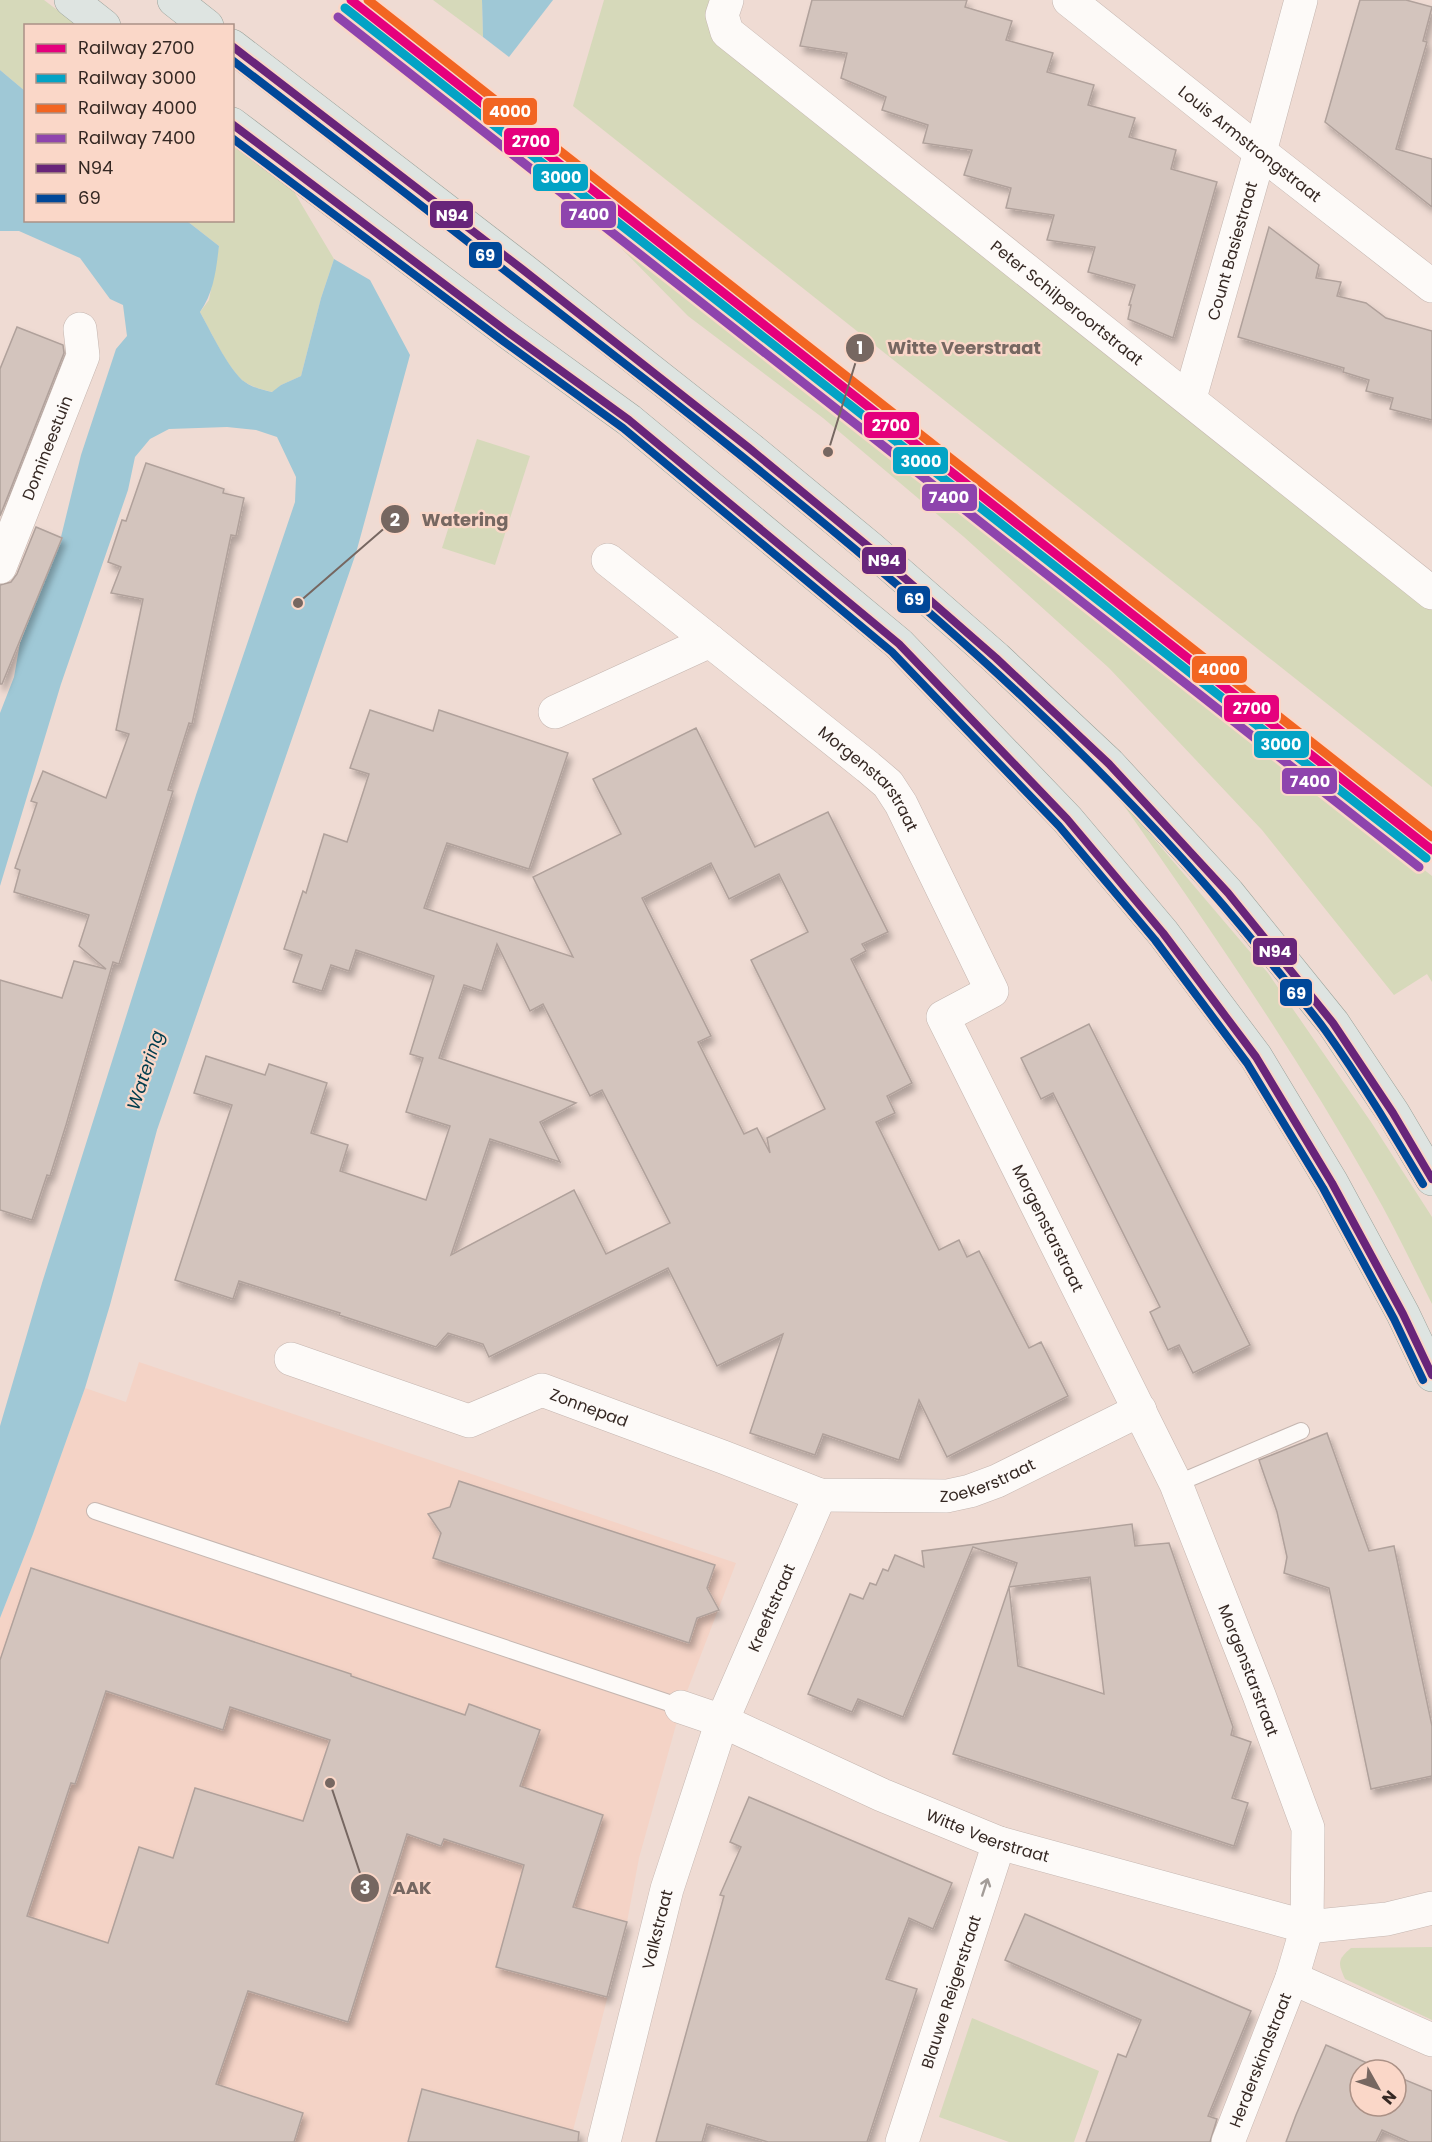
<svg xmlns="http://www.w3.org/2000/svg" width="1432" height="2142" viewBox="0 0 1432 2142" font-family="Poppins,sans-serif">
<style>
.built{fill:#f4d3c6}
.green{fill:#d6d9ba}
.water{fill:#9fc8d6}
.building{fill:#d3c4bd;stroke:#b0a19b;stroke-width:1.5;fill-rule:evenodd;filter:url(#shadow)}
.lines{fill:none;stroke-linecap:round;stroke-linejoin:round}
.lane-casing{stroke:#c5b6b0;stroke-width:18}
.street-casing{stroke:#c5b6b0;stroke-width:34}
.primary-casing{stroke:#9aa199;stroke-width:34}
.lane{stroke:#fdfaf8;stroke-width:16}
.street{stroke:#fdfaf8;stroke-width:33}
.primary{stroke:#dee4e1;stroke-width:33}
.bus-1-casing{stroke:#fad7c8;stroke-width:12}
.bus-2-casing{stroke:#fad7c8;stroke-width:12}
.bus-1{stroke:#68257a;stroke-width:8}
.bus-2{stroke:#004899;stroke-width:8}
.rail-1-casing{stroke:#fad7c8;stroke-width:14}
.rail-2-casing{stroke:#fad7c8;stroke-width:14}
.rail-3-casing{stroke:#fad7c8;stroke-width:14}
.rail-4-casing{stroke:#fad7c8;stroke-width:14}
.rail-1{stroke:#e5007d;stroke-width:9}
.rail-2{stroke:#03a3c5;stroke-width:9}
.rail-3{stroke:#f26522;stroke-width:9}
.rail-4{stroke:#8e44ad;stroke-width:9}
.oneway{stroke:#a39c98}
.labels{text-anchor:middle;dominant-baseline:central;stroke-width:4.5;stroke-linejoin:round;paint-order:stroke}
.street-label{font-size:16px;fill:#352823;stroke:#fad7c8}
.water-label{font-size:18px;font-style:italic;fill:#003d4e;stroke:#fad7c8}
.leader{fill:none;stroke:#766761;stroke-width:2}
.callout-dot{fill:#766761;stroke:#fad7c8;stroke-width:2}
.mark-label{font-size:18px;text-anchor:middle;font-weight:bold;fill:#fff}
.callout-label{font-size:18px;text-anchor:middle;font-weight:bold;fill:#766761;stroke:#fad7c8;stroke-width:4.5;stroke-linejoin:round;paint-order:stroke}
.line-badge{stroke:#fad7c8;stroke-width:2}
.badge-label{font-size:16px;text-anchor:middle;font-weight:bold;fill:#fff}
</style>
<defs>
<filter id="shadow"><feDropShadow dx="3.5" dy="6" stdDeviation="3" flood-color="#0004"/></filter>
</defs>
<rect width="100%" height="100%" fill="#efdbd3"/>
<!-- built -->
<polygon class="built" points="139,1362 736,1563 681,1707 639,1858 627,1922 570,2142 0,2142 0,1618 33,1534 85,1388 126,1402"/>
<!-- green -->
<g class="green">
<polygon points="0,0 44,0 77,25 26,26 25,91 0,70"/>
<polygon points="433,0 482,0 483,37"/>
<polygon points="604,0 714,0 1432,608 1432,787 573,106"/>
<path d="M 233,142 L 290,185 L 334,259 L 321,298 L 301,376 L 281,385 L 273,392 C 262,390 251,387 242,380 C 226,365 211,332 200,312 L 209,300 L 219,246 L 187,221 L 232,220 Z"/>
<polygon points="558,189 1198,689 1432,876 1432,982 1427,974 1394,995 1262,830 1109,668 964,537 823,418 688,316 618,245 553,194"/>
<polygon points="477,439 530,456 495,565 442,548"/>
<path d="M 1115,793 L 1268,973 L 1371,1122 L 1432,1217 L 1432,1304 C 1412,1264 1393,1224 1371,1186 C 1294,1050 1205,921 1115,793 Z"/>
<path d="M 1432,1947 L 1432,2020 L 1345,1979 C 1338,1963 1337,1960 1351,1948 Z"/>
<polygon points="972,2018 1099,2071 1074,2142 1009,2142 939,2117"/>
</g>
<!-- water -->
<g class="water">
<polygon points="482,0 553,0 509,57 483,37"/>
<path d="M 0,70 L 25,91 L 26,220 L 187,221 L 219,246 C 216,270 214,292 200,312 C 211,332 226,364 242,380 C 251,387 262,390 272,392 L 281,385 L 301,376 L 321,298 L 334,259 L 370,280 L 410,355 L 356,553 L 157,1130 L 110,1305 L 85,1388 L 33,1534 L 0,1618 L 0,1426 L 42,1283 L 196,795 L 295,502 L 296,477 L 277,437 L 256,430 L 227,427 L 169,429 L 150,439 L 135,457 L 128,490 L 61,684 L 0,886 L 0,713 L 14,677 L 20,643 L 61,537 L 81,455 L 116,349 L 127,336 L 123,305 L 110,299 L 80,258 L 19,231 L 0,231 Z"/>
</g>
<!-- building -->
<g class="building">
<polygon points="812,0 967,0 965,7 1012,21 1006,40 1053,53 1047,72 1094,85 1088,105 1135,118 1129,137 1176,150 1171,169 1217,182 1173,338 1128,319 1131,305 1129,305 1135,285 1088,272 1095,247 1047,240 1054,215 1006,208 1011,188 964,175 972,150 923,143 928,125 882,110 886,97 841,78 847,53 800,46"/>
<polygon points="1360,0 1406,0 1432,7 1423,41 1427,42 1396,149 1432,159 1432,207 1325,122"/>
<polygon points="1269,227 1319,265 1316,278 1341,282 1337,296 1366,303 1386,318 1432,331 1432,420 1390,409 1393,398 1366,391 1369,380 1343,372 1344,368 1238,337"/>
<polygon points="17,327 63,345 64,353 0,516 0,369"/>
<polygon points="146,463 224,489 223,493 244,498 236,536 231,535 192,724 189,723 168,790 173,791 119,964 113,962 66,1125 50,1176 47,1175 32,1220 0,1210 0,980 62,998 74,961 106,969 79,946 89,915 14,892 20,870 15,868 37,803 31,801 43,771 106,798 129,734 116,730 143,599 111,593 121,567 108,562 122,520 126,521"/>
<polygon points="36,527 62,538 2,684 0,684 0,585 11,582 17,574"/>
<path d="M 370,710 L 433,731 L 439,710 L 568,753 L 529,869 L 447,843 L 424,908 L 573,957 L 533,877 L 621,834 L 593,779 L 696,728 L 755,847 L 828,812 L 888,932 L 862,944 L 866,951 L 851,959 L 912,1083 L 887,1096 L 895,1113 L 876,1122 L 939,1250 L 959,1240 L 967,1257 L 979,1251 L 1029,1348 L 1041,1342 L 1068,1396 L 947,1457 L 919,1400 L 899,1460 L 823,1434 L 815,1455 L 750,1433 L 783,1334 L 717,1366 L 668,1268 L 489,1357 L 483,1344 L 448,1333 L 436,1347 L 339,1315 L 340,1313 L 239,1281 L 233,1299 L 175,1280 L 232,1105 L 194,1093 L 206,1056 L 265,1075 L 269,1064 L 327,1083 L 311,1133 L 348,1145 L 340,1171 L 426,1200 L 450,1126 L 406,1112 L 423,1058 L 410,1054 L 434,976 L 356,950 L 349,971 L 331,965 L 322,991 L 293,982 L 302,955 L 284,949 L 303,891 L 306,893 L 324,834 L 347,842 L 369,774 L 350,768 ZM 711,863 L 729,899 L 779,874 L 808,932 L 751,960 L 825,1109 L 767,1138 L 770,1153 L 757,1128 L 744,1134 L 698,1042 L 711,1036 L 642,898 ZM 497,944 L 530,1011 L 543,1004 L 590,1096 L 602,1090 L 670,1223 L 606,1254 L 574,1190 L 451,1255 L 490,1139 L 560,1162 L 540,1122 L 576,1103 L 439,1058 L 464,985 L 482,991 Z"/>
<polygon points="1089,1024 1250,1345 1193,1373 1179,1345 1168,1350 1150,1312 1160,1307 1053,1093 1041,1099 1021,1058"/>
<polygon points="1327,1433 1369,1551 1394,1546 1432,1726 1432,1776 1371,1789 1329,1588 1284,1573 1287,1557 1277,1512 1259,1460"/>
<polygon points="459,1481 715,1565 707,1588 719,1610 697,1618 689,1643 433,1558 441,1533 428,1514 450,1507"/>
<path d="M 1132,1524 L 1135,1546 L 1169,1543 L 1233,1727 L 1231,1735 L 1251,1742 L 1232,1798 L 1248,1803 L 1234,1846 L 953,1754 L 1017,1563 L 973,1547 L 903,1717 L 858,1699 L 852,1712 L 808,1694 L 850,1594 L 863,1599 L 870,1583 L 876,1585 L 883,1569 L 888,1571 L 895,1555 L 924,1567 L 922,1551 ZM 1090,1577 L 1104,1694 L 1018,1666 L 1009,1587 Z"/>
<path d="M 31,1568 L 351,1674 L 351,1676 L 465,1715 L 469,1704 L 540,1730 L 520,1786 L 603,1815 L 573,1907 L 627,1922 L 607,1997 L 496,1967 L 524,1865 L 444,1839 L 441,1846 L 407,1834 L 348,2022 L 248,1991 L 216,2084 L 303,2113 L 294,2142 L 0,2142 L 0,1660 ZM 106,1691 L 223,1730 L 230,1707 L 330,1740 L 303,1821 L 195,1788 L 173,1858 L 139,1847 L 108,1943 L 27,1916 L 71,1783 L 75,1784 Z"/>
<polygon points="749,1797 952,1883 933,1929 909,1918 886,1979 917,1989 867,2142 768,2142 707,2124 702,2142 656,2142 724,1896 720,1895 741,1847 730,1842"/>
<polygon points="1025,1914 1251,2011 1208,2116 1217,2119 1210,2142 1086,2142 1118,2054 1126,2057 1141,2020 1005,1960"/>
<polygon points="1326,2045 1383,2070 1360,2070 1360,2106 1396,2106 1396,2076 1432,2091 1432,2142 1409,2142 1382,2130 1376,2142 1286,2142 1296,2115"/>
<polygon points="422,2089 579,2132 578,2142 408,2142"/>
</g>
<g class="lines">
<defs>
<g id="lane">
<polyline points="1176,1484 1301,1431"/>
<polyline points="95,1511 681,1707"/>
</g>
<g id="street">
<path id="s1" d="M 727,0 L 722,15 L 727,32 L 1432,593"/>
<path id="s2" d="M 1069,0 L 1260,152 L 1432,286"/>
<path id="s3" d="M 1190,398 L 1260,152 L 1301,0"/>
<polyline points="608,560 710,641"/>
<path id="s4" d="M 0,567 L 83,356 L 80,329"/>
<path id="s5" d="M 555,712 L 710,641 L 868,767 L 888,784 L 901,804 L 992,991 L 943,1017 L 1176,1484 L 1259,1695 L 1308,1828 L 1307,1927 L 1292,1978 L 1432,2040"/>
<path id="s6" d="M 291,1359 L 469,1421 L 542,1390 L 723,1457 L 820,1495 L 947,1496 L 970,1491 L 997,1481 L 1140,1410"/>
<path id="s7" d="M 681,1707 L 722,1721 L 882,1795 L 999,1843 L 1307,1927 L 1387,1919 L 1432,1908"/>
<path id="s8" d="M 604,2142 L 667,1889 L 722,1721 L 820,1495"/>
<path id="s9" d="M 902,2142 L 999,1843"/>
<path id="s10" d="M 1228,2142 L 1292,1978"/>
</g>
<g id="primary">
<polyline points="71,0 104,26"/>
<polyline points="174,0 207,26"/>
<polyline points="232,46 522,269 749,448 869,547 996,658 1109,764 1228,893 1333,1023 1393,1113 1432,1179"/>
<polyline points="232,124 509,333 629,420 899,644 1067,819 1163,933 1256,1057 1332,1183 1403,1314 1432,1375"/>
</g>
</defs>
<!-- lane casing -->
<use href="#lane" class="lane-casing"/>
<!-- street casing -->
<use href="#street" class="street-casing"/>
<!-- primary casing -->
<use href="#primary" class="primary-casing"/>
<!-- lane -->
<use href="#lane" class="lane"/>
<!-- street -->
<use href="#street" class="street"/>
<!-- primary -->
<use href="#primary" class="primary"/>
<defs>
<g id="bus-1">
<polyline points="232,46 522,269 749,448 869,547 996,658 1109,764 1228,893 1333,1023 1393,1113 1432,1179"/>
<polyline points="232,124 509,333 629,420 899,644 1067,819 1163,933 1256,1057 1332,1183 1403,1314 1432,1375"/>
</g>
<g id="bus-2">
<path d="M 232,60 C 377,171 521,282 665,395 C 879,564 1091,740 1263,953 C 1284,979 1306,1004 1325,1030 C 1361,1080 1392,1132 1423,1184"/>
<polyline points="232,138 503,341 623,428 892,652 1059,826 1155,940 1247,1063 1323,1188 1394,1319 1423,1380"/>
</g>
</defs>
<!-- bus-1 casing -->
<use href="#bus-1" class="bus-1-casing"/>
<!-- bus-2 casing -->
<use href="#bus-2" class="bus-2-casing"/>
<!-- bus-1 -->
<use href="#bus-1" class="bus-1"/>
<!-- bus-2 -->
<use href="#bus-2" class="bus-2"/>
<defs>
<polyline id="rail-1" points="351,0 1432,850"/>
<polyline id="rail-2" points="345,8 1426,858"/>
<polyline id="rail-3" points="368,0 1432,837"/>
<polyline id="rail-4" points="338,17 1419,867"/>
</defs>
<!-- rail-1 casing -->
<use href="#rail-1" class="rail-1-casing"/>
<!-- rail-2 casing -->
<use href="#rail-2" class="rail-2-casing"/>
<!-- rail-3 casing -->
<use href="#rail-3" class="rail-3-casing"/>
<!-- rail-4 casing -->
<use href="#rail-4" class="rail-4-casing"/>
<!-- rail-1 -->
<use href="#rail-1" class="rail-1"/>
<!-- rail-2 -->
<use href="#rail-2" class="rail-2"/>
<!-- rail-3 -->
<use href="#rail-3" class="rail-3"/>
<!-- rail-4 -->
<use href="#rail-4" class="rail-4"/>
</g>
<!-- one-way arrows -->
<defs><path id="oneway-shaft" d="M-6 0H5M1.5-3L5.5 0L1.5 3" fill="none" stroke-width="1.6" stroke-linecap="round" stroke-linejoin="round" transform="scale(1.5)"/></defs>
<use class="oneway" href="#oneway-shaft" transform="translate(985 1887) rotate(-72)"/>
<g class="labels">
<!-- street labels -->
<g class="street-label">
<text stroke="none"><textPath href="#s2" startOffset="231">Louis Armstrongstraat</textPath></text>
<text stroke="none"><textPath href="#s3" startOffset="153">Count Basiestraat</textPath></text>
<text stroke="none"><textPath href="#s1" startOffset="468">Peter Schilperoortstraat</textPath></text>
<text stroke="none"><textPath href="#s4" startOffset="128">Domineestuin</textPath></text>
<text stroke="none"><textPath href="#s5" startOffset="382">Morgenstarstraat</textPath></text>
<text stroke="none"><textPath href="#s5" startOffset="922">Morgenstarstraat</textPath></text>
<text stroke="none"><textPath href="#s6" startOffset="318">Zonnepad</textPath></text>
<text stroke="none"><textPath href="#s6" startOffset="735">Zoekerstraat</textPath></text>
<text stroke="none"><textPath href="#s8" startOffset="561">Kreeftstraat</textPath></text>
<text stroke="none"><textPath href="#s5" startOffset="1408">Morgenstarstraat</textPath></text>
<text stroke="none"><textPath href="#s7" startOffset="333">Witte Veerstraat</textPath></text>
<text stroke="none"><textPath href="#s8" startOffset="219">Valkstraat</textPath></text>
<text stroke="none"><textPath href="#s9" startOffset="158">Blauwe Reigerstraat</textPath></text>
<text stroke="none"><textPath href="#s10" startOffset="88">Herderskindstraat</textPath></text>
</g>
<!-- water labels -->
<g class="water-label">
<text transform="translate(145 1070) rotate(-72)">Watering</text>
</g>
</g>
<!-- callouts -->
<path class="leader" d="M828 452L860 348M298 603L395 519M330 1783L365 1888"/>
<g class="callout-dot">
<circle cx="828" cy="452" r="6"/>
<circle cx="298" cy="603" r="6"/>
<circle cx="330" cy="1783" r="6"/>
<circle cx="860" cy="348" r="15"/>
<circle cx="395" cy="519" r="15"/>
<circle cx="365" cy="1888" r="15"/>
</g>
<g class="mark-label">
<text x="860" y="354">1</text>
<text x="395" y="526">2</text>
<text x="365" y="1894">3</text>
</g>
<g class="callout-label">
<text x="964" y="354">Witte Veerstraat</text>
<text x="465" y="526">Watering</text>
<text x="412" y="1894">AAK</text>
</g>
<g class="line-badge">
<rect x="482" y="97" width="56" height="29" rx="6" fill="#f26522"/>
<rect x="503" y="127" width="57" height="29" rx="6" fill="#e5007d"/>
<rect x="532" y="163" width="57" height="29" rx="6" fill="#03a3c5"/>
<rect x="560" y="200" width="57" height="29" rx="6" fill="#8e44ad"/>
<rect x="429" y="200" width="45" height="29" rx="6" fill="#68257a"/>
<rect x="468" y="241" width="35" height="28" rx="6" fill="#004899"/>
<rect x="863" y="411" width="57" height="28" rx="6" fill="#e5007d"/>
<rect x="892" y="446" width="57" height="29" rx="6" fill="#03a3c5"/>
<rect x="921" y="483" width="57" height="29" rx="6" fill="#8e44ad"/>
<rect x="861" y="546" width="46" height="29" rx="6" fill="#68257a"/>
<rect x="896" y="585" width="35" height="29" rx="6" fill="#004899"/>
<rect x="1191" y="655" width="57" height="29" rx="6" fill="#f26522"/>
<rect x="1223" y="694" width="57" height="29" rx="6" fill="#e5007d"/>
<rect x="1253" y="730" width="57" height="29" rx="6" fill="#03a3c5"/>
<rect x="1281" y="767" width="57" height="28" rx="6" fill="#8e44ad"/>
<rect x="1252" y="937" width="46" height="29" rx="6" fill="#68257a"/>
<rect x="1279" y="978" width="34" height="29" rx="6" fill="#004899"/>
</g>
<g class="badge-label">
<text x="510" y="117">4000</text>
<text x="531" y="147">2700</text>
<text x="561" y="183">3000</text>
<text x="589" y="220">7400</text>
<text x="452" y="221">N94</text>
<text x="485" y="261">69</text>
<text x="891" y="431">2700</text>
<text x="921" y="467">3000</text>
<text x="949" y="503">7400</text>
<text x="884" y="566">N94</text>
<text x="914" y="605">69</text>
<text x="1219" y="675">4000</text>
<text x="1252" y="714">2700</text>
<text x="1281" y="750">3000</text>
<text x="1310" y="787">7400</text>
<text x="1275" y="957">N94</text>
<text x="1296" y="999">69</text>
</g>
<!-- legend -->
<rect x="24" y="24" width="210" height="198" fill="#fad7c8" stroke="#ab9186" stroke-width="1.5"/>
<rect x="36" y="44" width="30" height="9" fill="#e5007d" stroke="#ab9186" stroke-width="1.5"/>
<text x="78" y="54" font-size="18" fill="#352823">Railway 2700</text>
<rect x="36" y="74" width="30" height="9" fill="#03a3c5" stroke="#ab9186" stroke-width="1.5"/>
<text x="78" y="84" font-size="18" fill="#352823">Railway 3000</text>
<rect x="36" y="104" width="30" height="9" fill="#f26522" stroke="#ab9186" stroke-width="1.5"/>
<text x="78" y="114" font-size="18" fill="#352823">Railway 4000</text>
<rect x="36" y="134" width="30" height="9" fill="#8e44ad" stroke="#ab9186" stroke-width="1.5"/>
<text x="78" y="144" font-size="18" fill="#352823">Railway 7400</text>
<rect x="36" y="164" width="30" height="9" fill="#68257a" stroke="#ab9186" stroke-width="1.5"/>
<text x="78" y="174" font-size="18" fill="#352823">N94</text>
<rect x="36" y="194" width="30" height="9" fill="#004899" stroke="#ab9186" stroke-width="1.5"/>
<text x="78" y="204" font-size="18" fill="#352823">69</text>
<!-- north arrow -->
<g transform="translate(1378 2088) rotate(130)"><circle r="28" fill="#fad7c8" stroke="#ab9186" stroke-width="1.5"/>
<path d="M0-4.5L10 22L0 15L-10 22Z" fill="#766761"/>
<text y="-9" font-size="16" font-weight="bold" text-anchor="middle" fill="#352823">N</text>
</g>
</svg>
